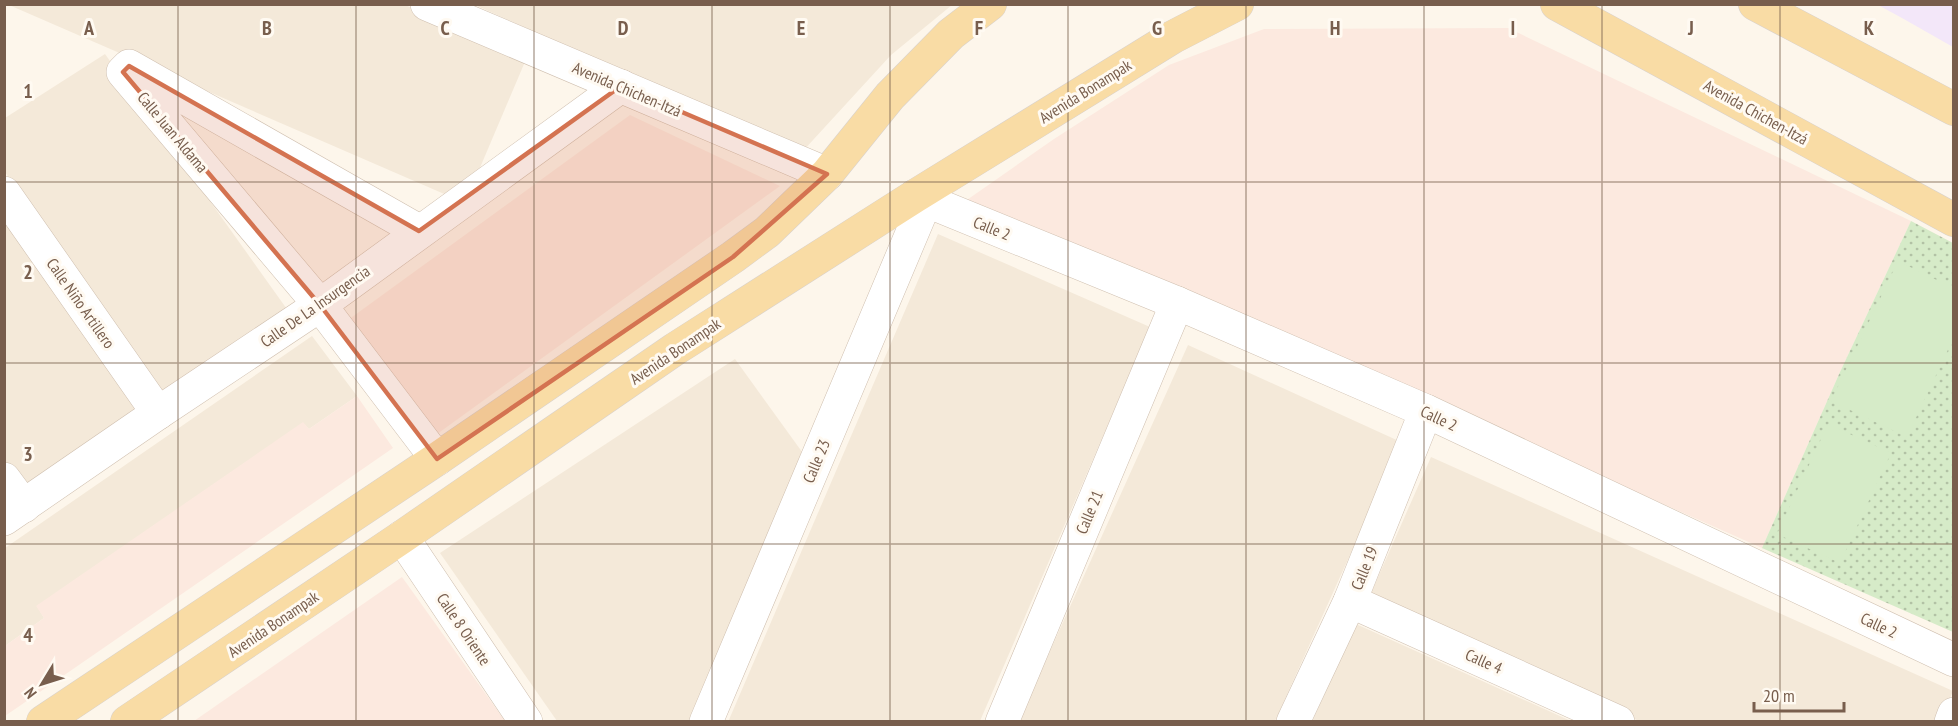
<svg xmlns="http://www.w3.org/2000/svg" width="1958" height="726" viewBox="0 0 1958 726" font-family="'PT Sans Narrow',sans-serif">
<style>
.residential{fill:#f4e9d9}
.commercial{fill:#fce9df}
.education{fill:#f3e7f9}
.grass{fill:url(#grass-dots)}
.pitch{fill:#d6ebc8}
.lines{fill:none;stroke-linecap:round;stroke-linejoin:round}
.minor-casing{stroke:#cfbfaf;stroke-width:34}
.major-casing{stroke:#d9d2cd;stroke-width:34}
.minor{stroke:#fff;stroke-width:33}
.major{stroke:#f9dca5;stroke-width:33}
.marked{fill:#d47351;fill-opacity:0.2;stroke:#d47351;stroke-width:4.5;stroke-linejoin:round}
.grid{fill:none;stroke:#785e4d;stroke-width:1.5;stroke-opacity:0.55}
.labels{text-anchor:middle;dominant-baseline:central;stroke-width:6;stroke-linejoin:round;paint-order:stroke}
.street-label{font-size:16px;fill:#785e4d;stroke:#fffaf2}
.grid-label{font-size:20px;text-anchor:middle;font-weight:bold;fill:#785e4d;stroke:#fffaf2;stroke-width:6;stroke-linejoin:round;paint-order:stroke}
</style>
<defs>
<pattern id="grass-dots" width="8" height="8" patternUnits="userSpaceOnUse" patternTransform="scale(1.5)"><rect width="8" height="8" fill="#d6ebc8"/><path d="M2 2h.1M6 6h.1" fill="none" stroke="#b2c2a5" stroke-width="1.8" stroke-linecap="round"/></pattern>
</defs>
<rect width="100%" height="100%" fill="#fdf6eb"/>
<!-- residential -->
<g class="residential">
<polygon points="9,5 405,5 527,57 465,203"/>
<polygon points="475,5 952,5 891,55 802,152"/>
<polygon points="105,54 294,319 164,407 5,172 5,118"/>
<polygon points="4,217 144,422 24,501 5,472"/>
<polygon points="938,234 1150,327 980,721 728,722"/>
<polygon points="312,336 357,396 309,429 303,423 37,606 44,618 5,646 5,548"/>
<polygon points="1188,345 1401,442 1275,721 1018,722"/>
<polygon points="735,359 805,456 691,721 557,721 440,553"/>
<polygon points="1431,457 1953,691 1940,721 1639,721 1368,600"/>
<polygon points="1356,624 1571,721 1312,722"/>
</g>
<!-- commercial -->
<g class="commercial">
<polygon points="1508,28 1911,221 1840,372 1762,548 1156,278 964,202 1054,139 1169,65 1264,29"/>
<polygon points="630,115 780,186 433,437 348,320"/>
<polygon points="357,396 393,448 5,716 5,646 44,618 36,606 303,422 309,429"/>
<polygon points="402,577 505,721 194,721"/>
</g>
<!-- education -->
<polygon class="education" points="1878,5 1953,5 1953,47 1902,18"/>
<!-- grass -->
<polygon class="grass" points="1911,221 1953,243 1953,632 1762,548 1840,372"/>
<!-- pitch -->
<g class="pitch">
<polygon points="1898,261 1953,288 1953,339 1907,437 1831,401"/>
<polygon points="1828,424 1891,453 1840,563 1777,534"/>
</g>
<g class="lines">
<defs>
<g id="minor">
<polyline points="427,4 827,174"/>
<polyline points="4,193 158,413"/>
<polyline points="915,196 1177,303 1426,411 1954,660"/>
<polyline points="419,231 129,66 123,72 320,305 437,459"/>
<polyline points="4,479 24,506"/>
<polyline points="4,519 158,413 320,305 621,86"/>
<polyline points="402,537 526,722"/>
<polyline points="1350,601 1618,722"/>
<polyline points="706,722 926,200"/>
<polyline points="1002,722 1177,303"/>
<polyline points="1293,722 1350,601 1426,411"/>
<polyline points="1951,722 1954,714"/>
</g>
<g id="major">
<polyline points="1557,4 1954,220"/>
<polyline points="1755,4 1954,109"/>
<polyline points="43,722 437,459 733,257 767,232 827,174 890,96 951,34 990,4"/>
<polyline points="127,722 402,537 675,349 915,196 1173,37 1237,4"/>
</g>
</defs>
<!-- minor casing -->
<use href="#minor" class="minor-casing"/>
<!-- major casing -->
<use href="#major" class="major-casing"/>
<!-- minor -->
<use href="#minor" class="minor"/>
<!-- major -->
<use href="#major" class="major"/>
</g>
<!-- marked area -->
<path class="marked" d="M 129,66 L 419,231 L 621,86 L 827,174 L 733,257 L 437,459 L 320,305 L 123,72 Z"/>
<!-- grid -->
<path class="grid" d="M 178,4 L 178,722M 356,4 L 356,722M 534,4 L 534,722M 712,4 L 712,722M 890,4 L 890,722M 1068,4 L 1068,722M 1246,4 L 1246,722M 1424,4 L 1424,722M 1602,4 L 1602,722M 1780,4 L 1780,722M 4,182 L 1954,182M 4,363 L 1954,363M 4,544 L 1954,544"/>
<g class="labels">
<!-- street labels -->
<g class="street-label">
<text transform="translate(627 89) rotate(23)">Avenida Chichen-Itzá</text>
<text transform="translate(1085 91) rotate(-32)">Avenida Bonampak</text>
<text transform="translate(1756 112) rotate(29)">Avenida Chichen-Itzá</text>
<text transform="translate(173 132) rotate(50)">Calle Juan Aldama</text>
<text transform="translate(992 228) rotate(22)">Calle 2</text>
<text transform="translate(81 303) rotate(55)">Calle Niño Artillero</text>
<text transform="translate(315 306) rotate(-35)">Calle De La Insurgencia</text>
<text transform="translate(675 351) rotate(-34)">Avenida Bonampak</text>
<text transform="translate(1439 418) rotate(25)">Calle 2</text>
<text transform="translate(816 461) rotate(-67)">Calle 23</text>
<text transform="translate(1089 512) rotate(-67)">Calle 21</text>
<text transform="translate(1364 568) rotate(-68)">Calle 19</text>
<text transform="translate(273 624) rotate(-34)">Avenida Bonampak</text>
<text transform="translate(1879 625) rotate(25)">Calle 2</text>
<text transform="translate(464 629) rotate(56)">Calle 8 Oriente</text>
<text transform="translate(1484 661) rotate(24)">Calle 4</text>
</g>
</g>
<g class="grid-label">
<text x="89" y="35">A</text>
<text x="267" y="35">B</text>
<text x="445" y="35">C</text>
<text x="623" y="35">D</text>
<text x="801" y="35">E</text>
<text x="979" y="35">F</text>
<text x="1157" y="35">G</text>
<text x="1335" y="35">H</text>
<text x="1513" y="35">I</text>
<text x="1691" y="35">J</text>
<text x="1869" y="35">K</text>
<text x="28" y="98">1</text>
<text x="28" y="279">2</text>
<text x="28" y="461">3</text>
<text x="28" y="642">4</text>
</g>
<!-- border -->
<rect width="1958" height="726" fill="none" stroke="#785e4d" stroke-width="12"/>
<!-- north arrow -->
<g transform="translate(42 684) rotate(232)" stroke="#fffaf2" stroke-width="4.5" paint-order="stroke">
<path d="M0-4.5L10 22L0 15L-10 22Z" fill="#785e4d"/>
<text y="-9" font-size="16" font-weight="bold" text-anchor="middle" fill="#785e4d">N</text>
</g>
<!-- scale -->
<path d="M1754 702v9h90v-9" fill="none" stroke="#785e4d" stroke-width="3"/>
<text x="1763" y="702" font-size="18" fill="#785e4d" stroke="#fffaf2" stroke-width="4.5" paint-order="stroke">20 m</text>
</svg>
